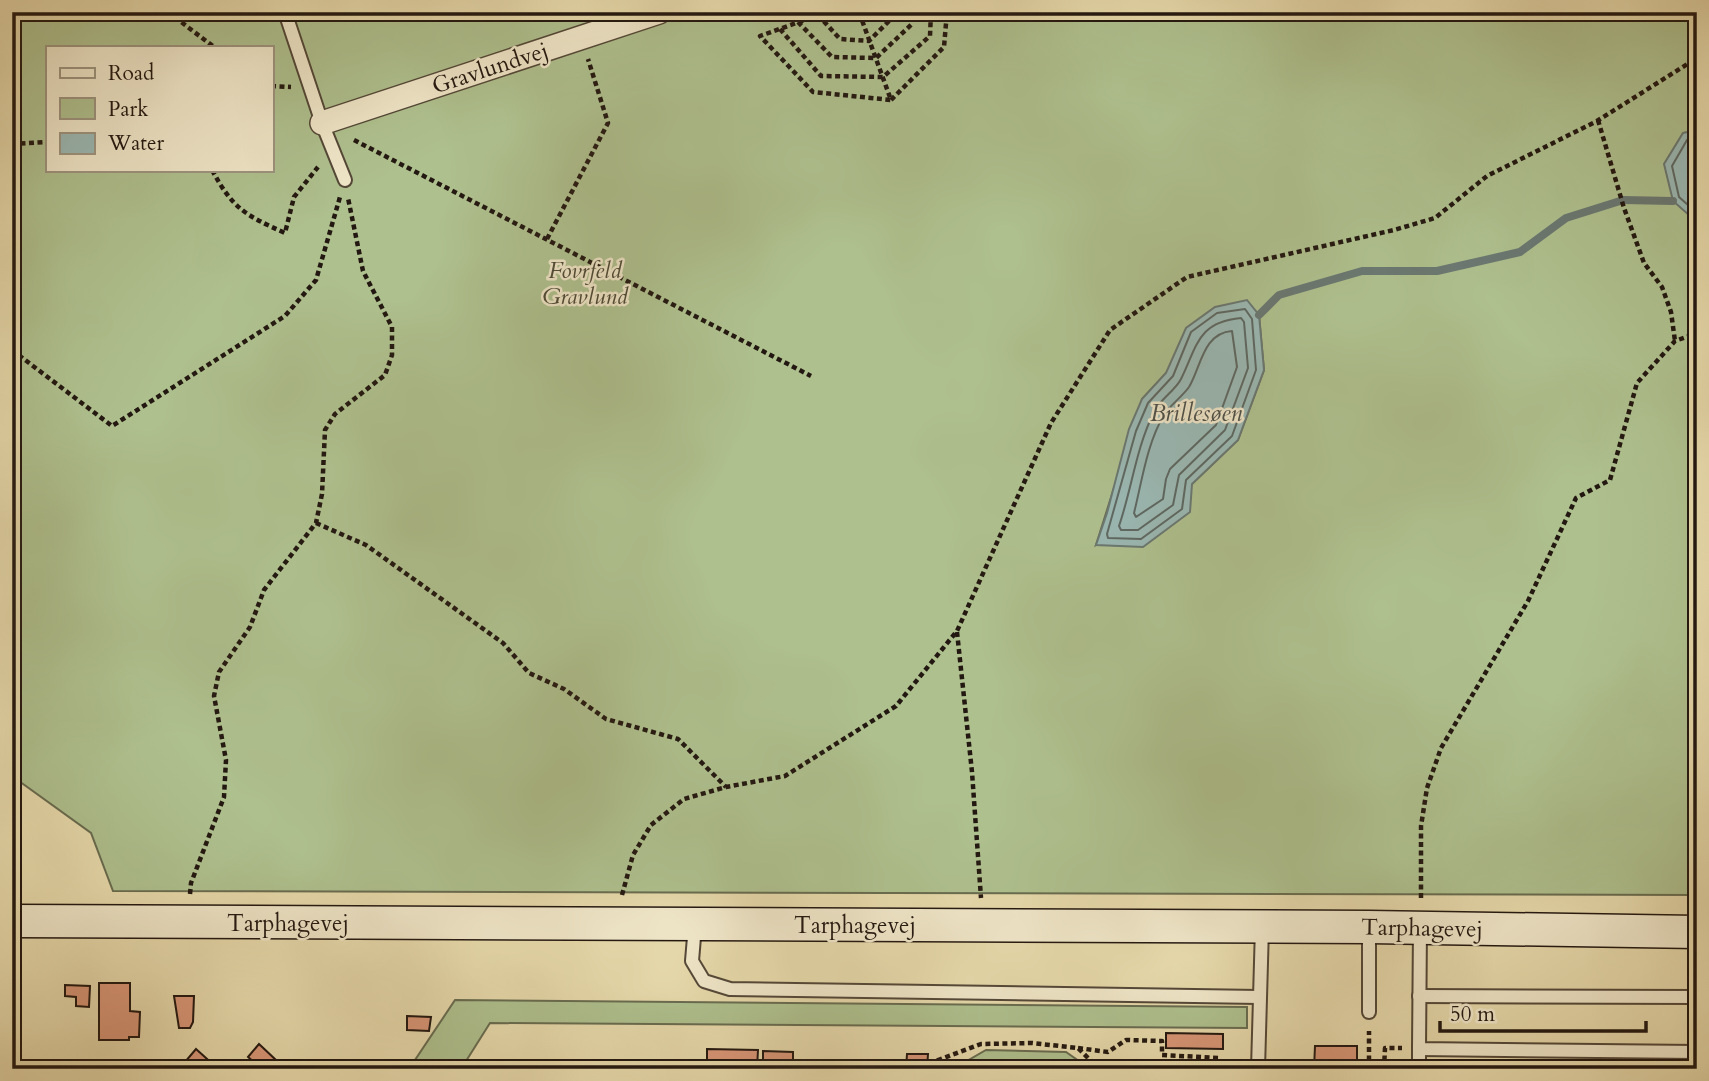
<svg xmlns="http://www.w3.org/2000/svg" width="1709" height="1081" viewBox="0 0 1709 1081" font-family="Cardo,serif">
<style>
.green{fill:#aec08e;stroke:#686c50;stroke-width:2;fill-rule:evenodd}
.water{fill:#9ab8b3;stroke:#6a7872;stroke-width:2}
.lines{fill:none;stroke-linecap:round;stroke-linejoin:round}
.shore{stroke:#5e6862;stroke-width:2}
.stream{stroke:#6a7872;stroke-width:8}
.building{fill:#d89677;stroke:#231811;stroke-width:2}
.service-casing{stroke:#544838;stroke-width:16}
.minor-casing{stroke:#544838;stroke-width:26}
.secondary-casing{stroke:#231811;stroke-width:35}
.path{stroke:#231811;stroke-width:4.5;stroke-dasharray:5 3.5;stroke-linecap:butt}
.service{stroke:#efe6c8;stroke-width:12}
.minor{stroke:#efe6c8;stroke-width:23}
.secondary{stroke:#efe6c8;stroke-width:32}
.labels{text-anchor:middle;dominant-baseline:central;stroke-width:5;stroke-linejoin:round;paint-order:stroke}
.street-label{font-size:23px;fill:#231811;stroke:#efe6c8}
.park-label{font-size:23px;font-style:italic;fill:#4d4a36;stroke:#efe6c8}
.water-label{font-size:24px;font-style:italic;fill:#4d504a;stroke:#efe6c8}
</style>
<rect width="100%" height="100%" fill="#e6d9ab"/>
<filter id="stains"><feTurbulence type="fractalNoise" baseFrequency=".00286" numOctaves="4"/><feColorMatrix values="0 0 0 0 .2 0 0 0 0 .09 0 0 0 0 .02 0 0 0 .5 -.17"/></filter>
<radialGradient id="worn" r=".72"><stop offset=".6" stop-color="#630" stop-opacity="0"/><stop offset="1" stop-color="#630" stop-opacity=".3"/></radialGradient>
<!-- green -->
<g class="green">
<path d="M 12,12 L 1697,12 L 1697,895 L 113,891 L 91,833 L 12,776 ZM 47,47 L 271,47 L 271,170 L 47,170 ZM 1259,315 L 1264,370 L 1238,440 L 1192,484 L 1096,545 L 1142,399 L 1166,373 Z"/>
<polygon points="455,1000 1247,1007 1247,1028 490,1023 461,1069 409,1069"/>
<polygon points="986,1050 1066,1052 1086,1066 1086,1069 953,1069"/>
<polygon points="1108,1061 1216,1064 1216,1069 1107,1069"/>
</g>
<!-- water -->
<g class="water">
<polygon points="1697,130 1697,222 1673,201 1664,164 1683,133"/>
<polygon points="1247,300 1259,315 1264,370 1238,440 1192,484 1190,512 1143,547 1096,545 1107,513 1129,429 1142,399 1166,373 1186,328 1215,307"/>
</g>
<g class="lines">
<!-- shore -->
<g class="shore">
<polyline points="1697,137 1687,140 1672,166 1679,197 1697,213"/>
<polygon points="1245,309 1252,319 1256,370 1232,436 1186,480 1182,509 1141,539 1108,538 1107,534 1136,431 1148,403 1173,376 1191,332 1217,313"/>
<path d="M 1241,318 L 1244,322 L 1248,368 L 1225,430 L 1179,475 L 1173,505 L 1138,530 L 1121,530 L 1119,526 C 1132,488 1136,448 1154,412 C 1160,399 1175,391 1181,379 C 1197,347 1197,322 1241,318 Z"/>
<path d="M 1232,331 L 1237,367 L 1216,425 L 1170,469 L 1166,479 L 1163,499 L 1136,517 L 1134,513 C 1142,481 1147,443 1164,415 C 1170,405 1182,397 1189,387 C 1201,367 1203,333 1232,331 Z"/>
</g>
<!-- stream -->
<g class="stream">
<polyline points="1623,200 1673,201"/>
<polyline points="1259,315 1279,295 1362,271 1437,271 1520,252 1566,218 1620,201"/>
</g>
</g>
<!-- building -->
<g class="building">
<rect x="12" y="797" width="3" height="50"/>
<polygon points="99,983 130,983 130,1011 140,1012 139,1037 129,1037 129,1040 99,1040"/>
<polygon points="65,985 90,986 89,1007 76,1006 76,997 65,996"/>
<polygon points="174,996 194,996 193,1022 190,1028 179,1028"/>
<polygon points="407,1016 431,1017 429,1031 407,1030"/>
<polygon points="1166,1033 1223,1034 1223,1049 1166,1048"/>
<polygon points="259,1044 277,1061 275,1064 281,1069 250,1069 255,1063 248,1057"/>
<polygon points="1315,1046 1357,1046 1357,1069 1314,1069"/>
<polygon points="196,1049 216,1067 220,1062 229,1069 179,1069"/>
<polygon points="707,1049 758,1050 757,1069 707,1069"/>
<polygon points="763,1051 793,1052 793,1069 763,1069"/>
<polygon points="907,1054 928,1054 927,1069 906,1069"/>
<rect x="819" y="1063" width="73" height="6"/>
</g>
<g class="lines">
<defs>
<g id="service">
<polyline points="285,12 322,123 345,180"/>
<polyline points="695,925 692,961 704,981 730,989 1259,997"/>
<polyline points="1369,928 1369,1012"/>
<polyline points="1420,928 1419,1049 1697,1052"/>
<polyline points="1419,996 1697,997"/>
<polyline points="1258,1069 1262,927"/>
<polyline points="1419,1069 1419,1049"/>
</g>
<polyline id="minor" points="322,123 659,12"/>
<polyline id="secondary" points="12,921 1369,927 1697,932"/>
</defs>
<!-- service casing -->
<use href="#service" class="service-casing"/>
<!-- minor casing -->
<use href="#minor" class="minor-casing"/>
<!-- secondary casing -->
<use href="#secondary" class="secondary-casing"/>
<!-- path -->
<g class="path">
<polyline points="168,12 214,47"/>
<polyline points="827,12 760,36 813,92 891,100 859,12"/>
<polyline points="818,15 840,39 869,41 893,17 893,12"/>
<polyline points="798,22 832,57 876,58 912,24 913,12"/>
<polyline points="780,29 821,76 883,77 930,36 931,12"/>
<polyline points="271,86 291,87"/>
<polyline points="891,100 944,47 947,12"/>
<polyline points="1598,120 1624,208 1644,263 1662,287 1671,312 1675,341"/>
<polyline points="354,140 811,376"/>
<polyline points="12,144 47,142"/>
<path d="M 212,170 C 233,209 245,215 285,233 L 294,197 L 318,167"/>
<polyline points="547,239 608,123 588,59"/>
<polyline points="12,350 112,426 285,316 316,280 340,197"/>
<polyline points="316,523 366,545 503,643 529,673 564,689 606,719 678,739 726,787"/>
<polyline points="957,632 972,772 981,898"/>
<polyline points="190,894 191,883 224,797 226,760 214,696 219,672 250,627 264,590 316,523 322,494 325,430 335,414 385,375 392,355 392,327 363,271 348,198"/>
<polyline points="622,895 633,855 651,825 684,799 726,787 785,776 896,706 957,631 1051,423 1110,330 1187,277 1394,230 1435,218 1487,176 1597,121 1697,58"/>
<polyline points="1421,898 1421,826 1427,788 1441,748 1528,601 1576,498 1610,480 1637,383 1675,341 1697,333"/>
<polyline points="1078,1048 1108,1052 1126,1040 1162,1041 1162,1055 1220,1058 1220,1069"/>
<polyline points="936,1069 938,1060 981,1044 1032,1043 1078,1048 1091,1061 1091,1069"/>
<polyline points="1369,1069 1369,1031"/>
<polyline points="1384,1069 1385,1048 1402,1048"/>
</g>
<!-- service -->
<use href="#service" class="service"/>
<!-- minor -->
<use href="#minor" class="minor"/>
<!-- secondary -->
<use href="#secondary" class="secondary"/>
</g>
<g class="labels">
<!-- street labels -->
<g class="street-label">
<text transform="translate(490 68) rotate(-18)">Gravlundvej</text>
<text x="288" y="923">Tarphagevej</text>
<text x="855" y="925">Tarphagevej</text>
<text transform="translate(1422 928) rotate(1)">Tarphagevej</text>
</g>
<!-- park labels -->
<g class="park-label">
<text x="585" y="270">Fovrfeld<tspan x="585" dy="26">Gravlund</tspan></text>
</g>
<!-- water labels -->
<g class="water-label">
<text x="1196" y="413">Brillesøen</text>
</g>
</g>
<!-- margin -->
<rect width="1709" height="1081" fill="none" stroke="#e6d9ab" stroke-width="42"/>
<rect x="14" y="14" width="1681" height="1053" fill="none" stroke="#231811" stroke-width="3.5"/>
<rect x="21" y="21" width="1667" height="1039" fill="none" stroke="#231811" stroke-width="2"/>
<!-- legend -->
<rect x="46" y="46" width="228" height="126" fill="#efe6c8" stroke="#9d947f" stroke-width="2"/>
<rect x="60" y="68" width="35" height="10" fill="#efe6c8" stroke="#9d947f" stroke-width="2"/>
<text x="108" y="80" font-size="21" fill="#231811">Road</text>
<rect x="60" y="98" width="35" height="21" fill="#aec08e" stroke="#9d947f" stroke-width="2"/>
<text x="108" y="116" font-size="21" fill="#231811">Park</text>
<rect x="60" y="133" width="35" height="21" fill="#9ab8b3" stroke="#9d947f" stroke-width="2"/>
<text x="108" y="150" font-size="21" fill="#231811">Water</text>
<!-- scale -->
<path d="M1440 1021v10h206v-10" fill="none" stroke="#231811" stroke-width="3.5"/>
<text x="1450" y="1021" font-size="21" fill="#231811" stroke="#efe6c8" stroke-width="5" paint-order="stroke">50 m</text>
<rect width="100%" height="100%" filter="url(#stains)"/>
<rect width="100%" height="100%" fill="url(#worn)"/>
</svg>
